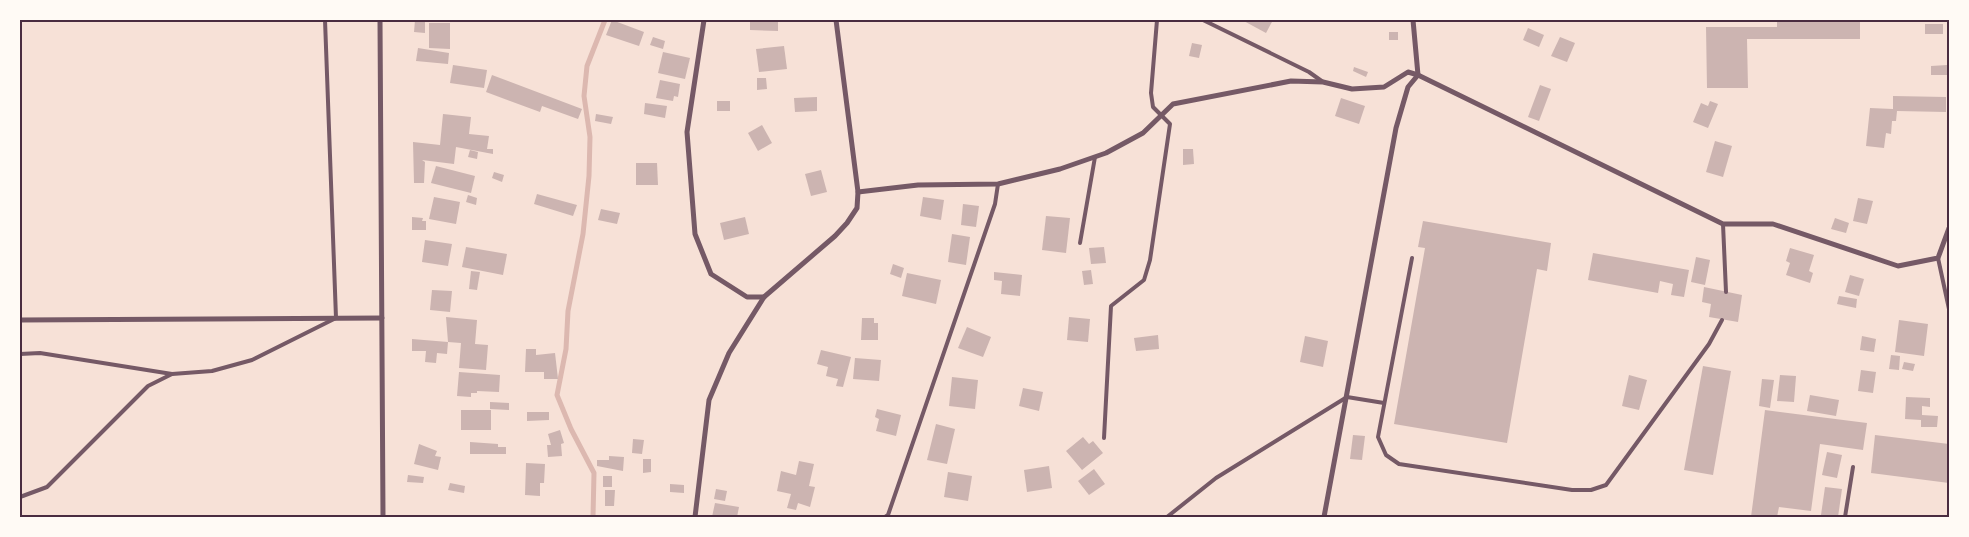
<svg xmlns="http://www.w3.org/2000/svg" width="1969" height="537" viewBox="0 0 1969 537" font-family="Mulish,sans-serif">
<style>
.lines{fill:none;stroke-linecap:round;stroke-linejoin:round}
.stream{stroke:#dcb8b0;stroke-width:5}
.building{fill:#ccb4b1}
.service{stroke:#755966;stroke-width:4}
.minor{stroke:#755966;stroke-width:5}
.neatline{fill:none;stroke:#4a2c40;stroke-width:2}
</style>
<rect width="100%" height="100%" fill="#f7e1d7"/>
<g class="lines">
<!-- stream -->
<polyline class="stream" points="593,517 594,473 571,429 557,395 566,349 568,311 583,234 589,176 590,137 584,96 587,66 605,20"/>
</g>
<!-- building -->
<g class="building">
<polygon points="415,20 425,20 425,33 414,32"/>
<polygon points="612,20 644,32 639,46 606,35"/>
<polygon points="750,20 778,20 778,31 750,30"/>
<polygon points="1242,20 1273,20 1266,33"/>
<polygon points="1777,20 1860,20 1860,39 1747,39 1748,88 1707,88 1706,27 1777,27"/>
<polygon points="429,23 450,23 450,49 429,48"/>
<rect x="1925" y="24" width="18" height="10"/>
<polygon points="1528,28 1544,35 1539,47 1523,40"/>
<rect x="1389" y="32" width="9" height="8"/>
<polygon points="653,37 665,41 663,49 650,45"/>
<polygon points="1560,37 1575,43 1567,62 1551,56"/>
<polygon points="1192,43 1202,45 1199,58 1189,56"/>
<polygon points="784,46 787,69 759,72 756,49"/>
<polygon points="418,48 449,53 448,64 416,61"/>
<polygon points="663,52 690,58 685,79 658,73"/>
<polygon points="453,65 487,70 484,88 450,83"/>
<polygon points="1947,65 1947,75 1931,75 1931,66"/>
<polygon points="1354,67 1368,72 1366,77 1353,71"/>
<polygon points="492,75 582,109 578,119 542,106 540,112 486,92"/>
<polygon points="757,78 766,78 767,89 757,90"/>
<polygon points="660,80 680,84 678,97 674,96 673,101 656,98"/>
<polygon points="1540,85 1551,89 1539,121 1528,117"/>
<polygon points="1893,96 1946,97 1946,112 1897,111 1896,121 1892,121 1891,134 1886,133 1884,148 1866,146 1870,108 1893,109"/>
<polygon points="817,97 817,111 795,112 794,98"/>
<polygon points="1341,98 1365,106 1359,124 1335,116"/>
<rect x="717" y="101" width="13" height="10"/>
<polygon points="1710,101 1718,104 1708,128 1693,122 1701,103 1708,106"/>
<polygon points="645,103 667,106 665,118 644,114"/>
<polygon points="443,114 471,117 469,134 489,136 487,149 493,149 493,154 456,147 454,164 422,160 425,162 424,183 414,183 413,142 440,145"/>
<polygon points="596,114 613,117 611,124 595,121"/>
<polygon points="762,125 772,143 758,151 748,133"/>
<polygon points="1715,141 1732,146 1723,177 1706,172"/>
<polygon points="1183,149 1193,149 1194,164 1183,165"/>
<polygon points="470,150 478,152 477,159 468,157"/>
<polygon points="636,163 657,163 658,185 636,185"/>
<polygon points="436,166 475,176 471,193 431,183"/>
<polygon points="821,170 827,192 811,196 805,174"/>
<polygon points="494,172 504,175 502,182 492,178"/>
<polygon points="537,194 577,205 573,216 534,204"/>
<polygon points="468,195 477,198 476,205 466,202"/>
<polygon points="434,197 460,202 456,224 429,219"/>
<polygon points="923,197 944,200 941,220 920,216"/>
<polygon points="1858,198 1873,201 1867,224 1853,221"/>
<polygon points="963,204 979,206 976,227 961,225"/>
<polygon points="601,209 620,213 617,224 598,220"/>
<polygon points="1046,216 1070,218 1066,253 1042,250"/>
<polygon points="412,217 423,218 422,221 426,221 426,230 412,230"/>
<polygon points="745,217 749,234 724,240 720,223"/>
<polygon points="1835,218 1849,223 1846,233 1831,229"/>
<polygon points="1423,221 1551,243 1547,271 1537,269 1507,443 1394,424 1425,248 1418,247"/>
<polygon points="952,234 970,237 966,265 948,262"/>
<polygon points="425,240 452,244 448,266 422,262"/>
<polygon points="466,247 507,254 503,275 462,267"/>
<polygon points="1104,247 1106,263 1091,264 1089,248"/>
<polygon points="1790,248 1814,255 1809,271 1813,273 1810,283 1786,275 1790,263 1786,261"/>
<polygon points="1593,253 1689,270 1684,297 1671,295 1673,284 1660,281 1658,293 1588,280"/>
<polygon points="1696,257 1710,260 1705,285 1691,282"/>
<polygon points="893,264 904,268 901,278 890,274"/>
<polygon points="1091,270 1093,284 1084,285 1082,271"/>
<polygon points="471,271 480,272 477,290 469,289"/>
<polygon points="994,272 1022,275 1020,296 1001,294 1002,281 994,280"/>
<polygon points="907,273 941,280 936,304 902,296"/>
<polygon points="1850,275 1864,279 1859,296 1845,292"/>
<polygon points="1704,287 1742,295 1738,322 1709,317 1711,304 1702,302"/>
<polygon points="432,290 452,291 450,312 430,310"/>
<polygon points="1839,296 1857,299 1856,308 1837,304"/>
<polygon points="446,317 477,320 475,344 488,345 486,370 459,368 461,343 448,342"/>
<polygon points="1069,317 1090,319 1088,342 1067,340"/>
<polygon points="862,318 874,318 874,323 878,323 878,340 861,340"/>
<polygon points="1899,320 1928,324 1924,356 1895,352"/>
<polygon points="967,327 991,337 983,357 958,348"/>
<polygon points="1158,335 1159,349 1136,351 1134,338"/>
<polygon points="1305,336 1328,341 1323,367 1300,362"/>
<polygon points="1862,336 1876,339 1874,352 1860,350"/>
<polygon points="412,339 448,342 447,354 437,353 436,363 425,362 426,351 412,351"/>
<polygon points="526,349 536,349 536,355 555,353 558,379 544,379 544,372 525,372"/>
<polygon points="821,350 851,357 843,387 836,386 838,379 826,376 828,367 817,364"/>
<polygon points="1891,355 1900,356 1899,370 1889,369"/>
<polygon points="855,358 881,360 879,381 853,379"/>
<polygon points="1904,362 1915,364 1913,371 1902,369"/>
<polygon points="1703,366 1731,371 1713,475 1684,470"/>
<polygon points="1861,370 1876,372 1873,393 1858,391"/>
<polygon points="459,372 500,375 499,392 477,391 477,393 471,393 471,397 457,396"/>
<polygon points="1629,375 1647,380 1639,410 1622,406"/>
<polygon points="1780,375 1796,376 1794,402 1777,401"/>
<polygon points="952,377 978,380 975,409 949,406"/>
<polygon points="1762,379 1774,380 1770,408 1759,406"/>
<polygon points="1023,388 1043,392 1039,411 1019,406"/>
<polygon points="1810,395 1839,400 1836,416 1807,411"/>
<polygon points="1906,397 1930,398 1930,407 1922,406 1922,415 1938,416 1937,427 1921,427 1921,420 1905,419"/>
<polygon points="490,402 509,403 509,410 490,409"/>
<polygon points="877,409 901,415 896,436 876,431 879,419 875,417"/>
<rect x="461" y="410" width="30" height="20"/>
<polygon points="1765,410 1867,423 1863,450 1820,444 1811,511 1779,507 1777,517 1751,517"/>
<polygon points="527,412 549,412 549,420 527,421"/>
<polygon points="936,424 955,429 947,464 927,460"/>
<polygon points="560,430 564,443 561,444 562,456 548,457 547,445 551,445 548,434"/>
<polygon points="1353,435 1365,436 1362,460 1350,459"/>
<polygon points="1875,435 1949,444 1949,483 1871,473"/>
<polygon points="1083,437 1089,444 1093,441 1103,453 1082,470 1066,451"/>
<polygon points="633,439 644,440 642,454 632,453"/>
<polygon points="470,442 498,444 498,447 506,447 506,454 470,454"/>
<polygon points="419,444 437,451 435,456 441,457 438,470 414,464"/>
<polygon points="1827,452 1842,455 1837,478 1822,475"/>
<polygon points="609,456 624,457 623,471 597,466 597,460 609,460"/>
<polygon points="643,459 651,459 651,472 643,473"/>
<polygon points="799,461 814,464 809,486 815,487 810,507 798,503 796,510 787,508 791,494 777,491 781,471 796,475"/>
<polygon points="526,463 545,464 544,483 540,483 540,496 525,495"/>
<polygon points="1049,466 1052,488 1027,492 1024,470"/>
<polygon points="1094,469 1105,484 1089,495 1078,481"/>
<polygon points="948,472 972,476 968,501 944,497"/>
<polygon points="408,475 424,477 423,483 407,482"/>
<rect x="603" y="476" width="9" height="11"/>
<polygon points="450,483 465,486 464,493 448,490"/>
<polygon points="670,484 684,485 684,493 670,492"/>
<polygon points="1825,487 1842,489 1838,517 1821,515"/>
<polygon points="716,489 727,491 725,501 714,499"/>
<polygon points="605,490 615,490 614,506 605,506"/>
<polygon points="715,503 739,507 737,517 712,517"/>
</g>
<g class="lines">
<!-- service -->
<g class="service">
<polyline points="1203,20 1309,72 1323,82"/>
<polyline points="1723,224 1726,292"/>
<polyline points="1080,243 1095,157"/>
<polyline points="1412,258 1378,437 1386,455 1399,464 1572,490 1591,490 1606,485 1709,344 1722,320"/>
<polyline points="1938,258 1949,309"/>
<polyline points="20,354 40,353 172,374"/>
<polyline points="1104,438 1111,306 1144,280 1150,260 1170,124 1153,107 1151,93 1157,20"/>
<polyline points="20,497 47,487 148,386 172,374 212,371 252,360 336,318 325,20"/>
<polyline points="885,517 888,515 995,204 998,184"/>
<polyline points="1167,517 1216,478 1347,397 1384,403"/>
<polyline points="1845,517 1853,467"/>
</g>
<!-- minor -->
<g class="minor">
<polyline points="380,20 383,517"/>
<polyline points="704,20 687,132 695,234 711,274 747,297 764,297"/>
<polyline points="858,192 918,185 998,184 1060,169 1106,153 1143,133 1173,104 1291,81 1323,82 1352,89 1384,87 1408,72 1418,75 1723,224 1773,224 1898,266 1938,258 1949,228"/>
<polyline points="20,320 382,318"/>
<polyline points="695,517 709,400 729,353 764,297 835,236 847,223 857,208 858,192 836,20"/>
<polyline points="1324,517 1396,128 1408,87 1418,75 1413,20"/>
</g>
</g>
<!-- border -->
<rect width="1969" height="537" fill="none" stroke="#fffaf5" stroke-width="42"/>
<rect x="21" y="21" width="1927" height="495" class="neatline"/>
</svg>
